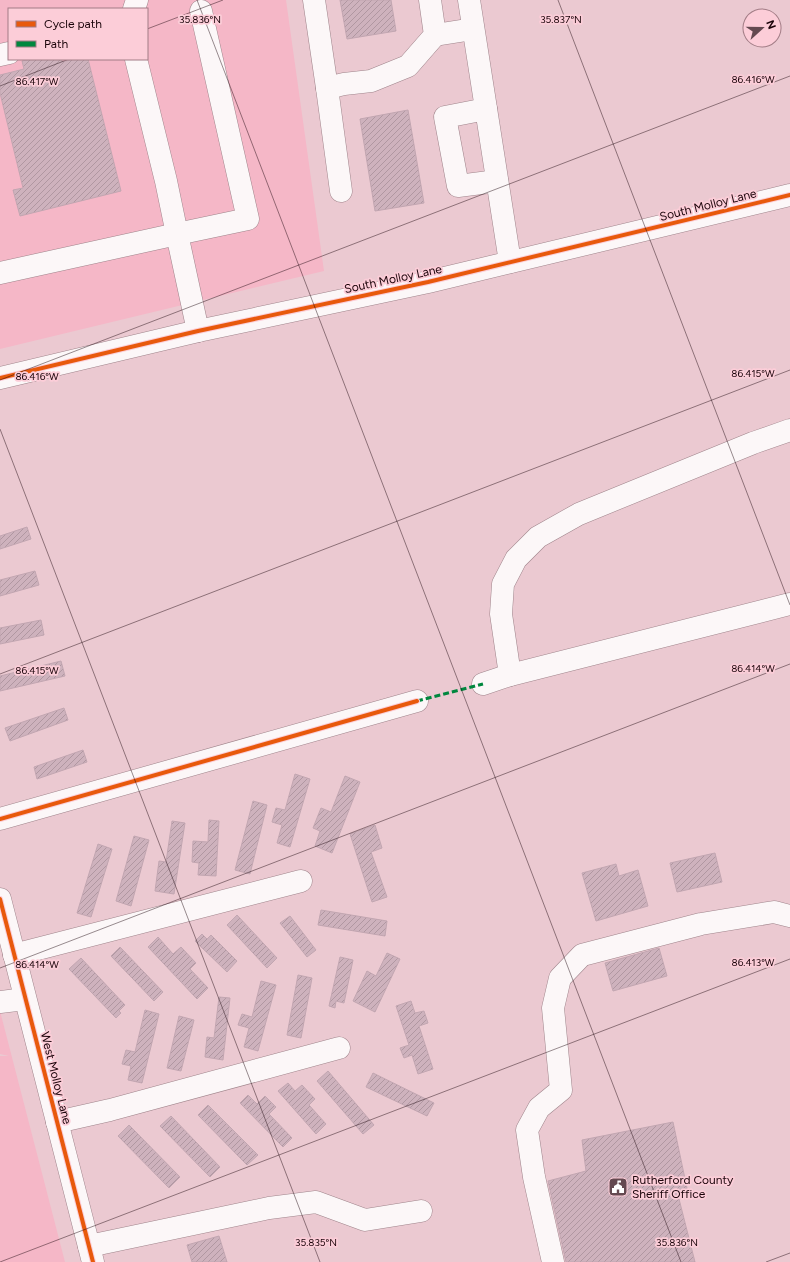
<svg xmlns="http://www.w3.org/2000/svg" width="790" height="1262" viewBox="0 0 790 1262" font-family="Figtree,sans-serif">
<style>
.built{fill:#f5b7c7;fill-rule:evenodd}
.building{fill:url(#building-hatch);stroke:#c2a6b1}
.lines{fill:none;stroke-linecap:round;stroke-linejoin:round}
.minor-casing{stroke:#9f848b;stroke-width:23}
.minor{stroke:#fcf7f8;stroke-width:22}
.quiet{stroke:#00873e;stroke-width:3;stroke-dasharray:6 3;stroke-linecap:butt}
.cycleway-casing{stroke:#fccdd8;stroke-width:6}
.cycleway{stroke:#e8590c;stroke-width:4}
.ticks{fill:none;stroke:#1b040a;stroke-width:1;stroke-opacity:0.45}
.labels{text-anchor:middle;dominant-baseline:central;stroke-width:3.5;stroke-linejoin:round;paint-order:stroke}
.street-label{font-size:12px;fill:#1b040a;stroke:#fccdd8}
.poi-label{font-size:12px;fill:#1b040a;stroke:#fccdd8;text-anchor:start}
.ticks-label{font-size:10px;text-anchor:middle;fill:#1b040a;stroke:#fccdd8;stroke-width:3.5;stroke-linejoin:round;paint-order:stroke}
</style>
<defs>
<pattern id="building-hatch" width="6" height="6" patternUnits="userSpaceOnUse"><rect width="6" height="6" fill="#ceb2bd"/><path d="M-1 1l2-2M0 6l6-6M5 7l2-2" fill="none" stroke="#b097a1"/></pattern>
</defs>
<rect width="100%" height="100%" fill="#ebc9d1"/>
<!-- built -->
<g class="built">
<path d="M 0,0 L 286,0 L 324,271 L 0,349 ZM 9,9 L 147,9 L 147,59 L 9,59 Z"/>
<polygon points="0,1011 65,1262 0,1262 0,1056 9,1056 0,1054"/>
</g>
<!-- building -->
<g class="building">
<polygon points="340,0 391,0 396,31 347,39"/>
<polygon points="31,59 62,59 62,62 74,59 88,59 121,191 20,216 13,190 23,188 0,93 0,75 24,69 22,61"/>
<polygon points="408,110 424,203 375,211 360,119"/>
<polygon points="27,527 31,539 0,549 0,536"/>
<polygon points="35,571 39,585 0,596 0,580"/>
<polygon points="41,620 44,635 0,644 0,628"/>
<polygon points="61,661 65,676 0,691 0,676"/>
<polygon points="64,708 68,720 10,741 5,728"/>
<polygon points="83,750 87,762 37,779 34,767"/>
<polygon points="295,774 310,779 290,847 277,843 282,825 272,822 276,808 285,810"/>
<polygon points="345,776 360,782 332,853 315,846 320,831 313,828 321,808 331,812"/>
<polygon points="253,801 267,805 250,874 235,870"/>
<polygon points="209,820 219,821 216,876 198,875 199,863 192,862 193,841 208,842"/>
<polygon points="172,821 185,823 174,894 155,891 159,861 166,862"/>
<polygon points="375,825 382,848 371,852 387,897 372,902 350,834"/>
<polygon points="134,836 149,840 131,906 116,901"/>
<polygon points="98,844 112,849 91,917 77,913"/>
<polygon points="715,853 722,882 677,892 670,863"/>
<polygon points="616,864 619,876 638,870 648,906 596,921 582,873"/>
<polygon points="321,910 387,921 385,936 318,925"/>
<polygon points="237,915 277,958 267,968 227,925"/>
<polygon points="290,916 316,950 307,957 280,923"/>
<polygon points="202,934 207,939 211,935 237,961 227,972 195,941"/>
<polygon points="158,937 173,954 181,947 196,963 190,969 208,988 197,999 148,947"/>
<polygon points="120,947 163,992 154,1001 111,956"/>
<polygon points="659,948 667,976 613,991 605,963"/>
<polygon points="387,953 400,959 375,1012 353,1001 367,971 376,976"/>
<polygon points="340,957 353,960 344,1003 336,1001 335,1008 329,1006"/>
<polygon points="81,958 125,1005 119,1011 121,1013 116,1018 69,969"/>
<polygon points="298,975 312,978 301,1038 287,1035"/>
<polygon points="261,981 276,985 258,1051 244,1047 249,1028 238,1025 242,1014 252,1017"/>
<polygon points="219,997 230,998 223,1060 205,1057 207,1037 214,1038"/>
<polygon points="411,1001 415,1013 424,1011 428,1023 419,1026 433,1069 418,1074 412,1055 404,1058 400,1048 409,1045 396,1006"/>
<polygon points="145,1010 159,1014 142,1083 128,1080 131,1066 122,1064 126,1050 135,1052"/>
<polygon points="179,1016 194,1020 181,1071 167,1068"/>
<polygon points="328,1071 374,1125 363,1134 317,1081"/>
<polygon points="373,1073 434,1103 427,1116 366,1087"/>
<polygon points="288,1083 295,1091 302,1085 315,1099 309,1105 326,1124 316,1134 278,1091"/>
<polygon points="248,1095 257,1104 265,1096 276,1107 269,1114 292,1138 283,1147 240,1103"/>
<polygon points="208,1105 258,1155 247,1165 198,1115"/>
<polygon points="171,1116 220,1167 210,1177 160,1126"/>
<polygon points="673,1122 688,1193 678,1195 695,1262 566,1262 548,1181 586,1171 582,1140"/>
<polygon points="129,1125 180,1177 169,1188 118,1136"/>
<polygon points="219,1236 227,1262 192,1262 187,1245"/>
</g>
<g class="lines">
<defs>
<g id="minor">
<polyline points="314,0 327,88 344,84 371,81 408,66 435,35 430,0"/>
<polyline points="469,0 510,262"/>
<polyline points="134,9 137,0"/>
<polyline points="435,35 473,29"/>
<polyline points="0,55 9,53"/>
<polyline points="136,59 166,181 177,234 248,219 201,11"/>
<polyline points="327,88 341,191"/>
<polyline points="486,109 445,117 458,186 497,181"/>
<polyline points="0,273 177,234 198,331"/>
<polyline points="0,378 198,331 428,282 790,195"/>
<polyline points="510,675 501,614 503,584 516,559 538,537 579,514 753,443 790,430"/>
<polyline points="483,684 510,675 790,604"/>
<polyline points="0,819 417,701"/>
<polyline points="0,899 93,1262"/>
<polyline points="14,955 301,881"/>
<polyline points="0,1002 25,999"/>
<polyline points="57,1122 110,1110 339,1048"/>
<polyline points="89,1246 269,1208 316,1202 365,1220 421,1211"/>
<polyline points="553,1262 534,1177 527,1130 539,1108 561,1090 553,1008 560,978 582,955 701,924 774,912 790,916"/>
</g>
</defs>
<!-- minor casing -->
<use href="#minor" class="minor-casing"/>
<!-- minor -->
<use href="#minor" class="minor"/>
<!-- quiet -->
<polyline class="quiet" points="417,701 483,684"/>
<defs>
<g id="cycleway">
<polyline points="0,378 198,331 428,282 790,195"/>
<polyline points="0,819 417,701"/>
<polyline points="0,899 93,1262"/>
</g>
</defs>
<!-- cycleway casing -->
<use href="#cycleway" class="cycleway-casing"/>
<!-- cycleway -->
<use href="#cycleway" class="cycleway"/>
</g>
<!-- ticks -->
<path class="ticks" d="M 197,0 L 681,1262M 558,0 L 790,605M 147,29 L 223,0M 0,86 L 69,59M 0,380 L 790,76M 0,429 L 320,1262M 0,674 L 790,370M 0,968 L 790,664M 0,1262 L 790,959M 766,1262 L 790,1253"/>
<!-- icons -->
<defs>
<symbol id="civic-square" viewBox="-11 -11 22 22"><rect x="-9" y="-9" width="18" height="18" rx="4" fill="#644950" stroke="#fccdd8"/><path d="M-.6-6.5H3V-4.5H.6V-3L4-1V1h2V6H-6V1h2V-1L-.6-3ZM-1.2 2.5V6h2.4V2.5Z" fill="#fff"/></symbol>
</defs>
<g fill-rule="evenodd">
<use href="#civic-square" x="607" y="1176" width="22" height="22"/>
</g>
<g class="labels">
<!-- street labels -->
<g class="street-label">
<text transform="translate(708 205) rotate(-14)">South Molloy Lane</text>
<text transform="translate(393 279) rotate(-12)">South Molloy Lane</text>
<text transform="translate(56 1078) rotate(76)">West Molloy Lane</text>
</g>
<!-- poi labels -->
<g class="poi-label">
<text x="632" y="1180">Rutherford County<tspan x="632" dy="14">Sheriff Office</tspan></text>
</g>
</g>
<g class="ticks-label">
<text x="561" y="23">35.837°N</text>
<text x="200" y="23">35.836°N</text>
<text x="753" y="83">86.416°W</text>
<text x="37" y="85">86.417°W</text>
<text x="753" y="377">86.415°W</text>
<text x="37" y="380">86.416°W</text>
<text x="753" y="672">86.414°W</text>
<text x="37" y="674">86.415°W</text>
<text x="753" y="966">86.413°W</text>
<text x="37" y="968">86.414°W</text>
<text x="316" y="1246">35.835°N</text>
<text x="677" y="1246">35.836°N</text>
</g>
<!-- legend -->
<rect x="8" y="8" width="140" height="52" fill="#fccdd8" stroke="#a27d86"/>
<rect x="16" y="21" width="20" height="6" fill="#e8590c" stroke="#a27d86"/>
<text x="44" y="28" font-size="12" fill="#1b040a">Cycle path</text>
<rect x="16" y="41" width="20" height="6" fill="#00873e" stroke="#a27d86"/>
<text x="44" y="48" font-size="12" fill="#1b040a">Path</text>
<!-- north arrow -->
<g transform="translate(762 28) rotate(69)"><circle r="19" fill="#fccdd8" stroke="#a27d86"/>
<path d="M0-3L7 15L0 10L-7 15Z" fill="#644950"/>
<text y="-6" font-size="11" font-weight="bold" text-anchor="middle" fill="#1b040a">N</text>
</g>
</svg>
